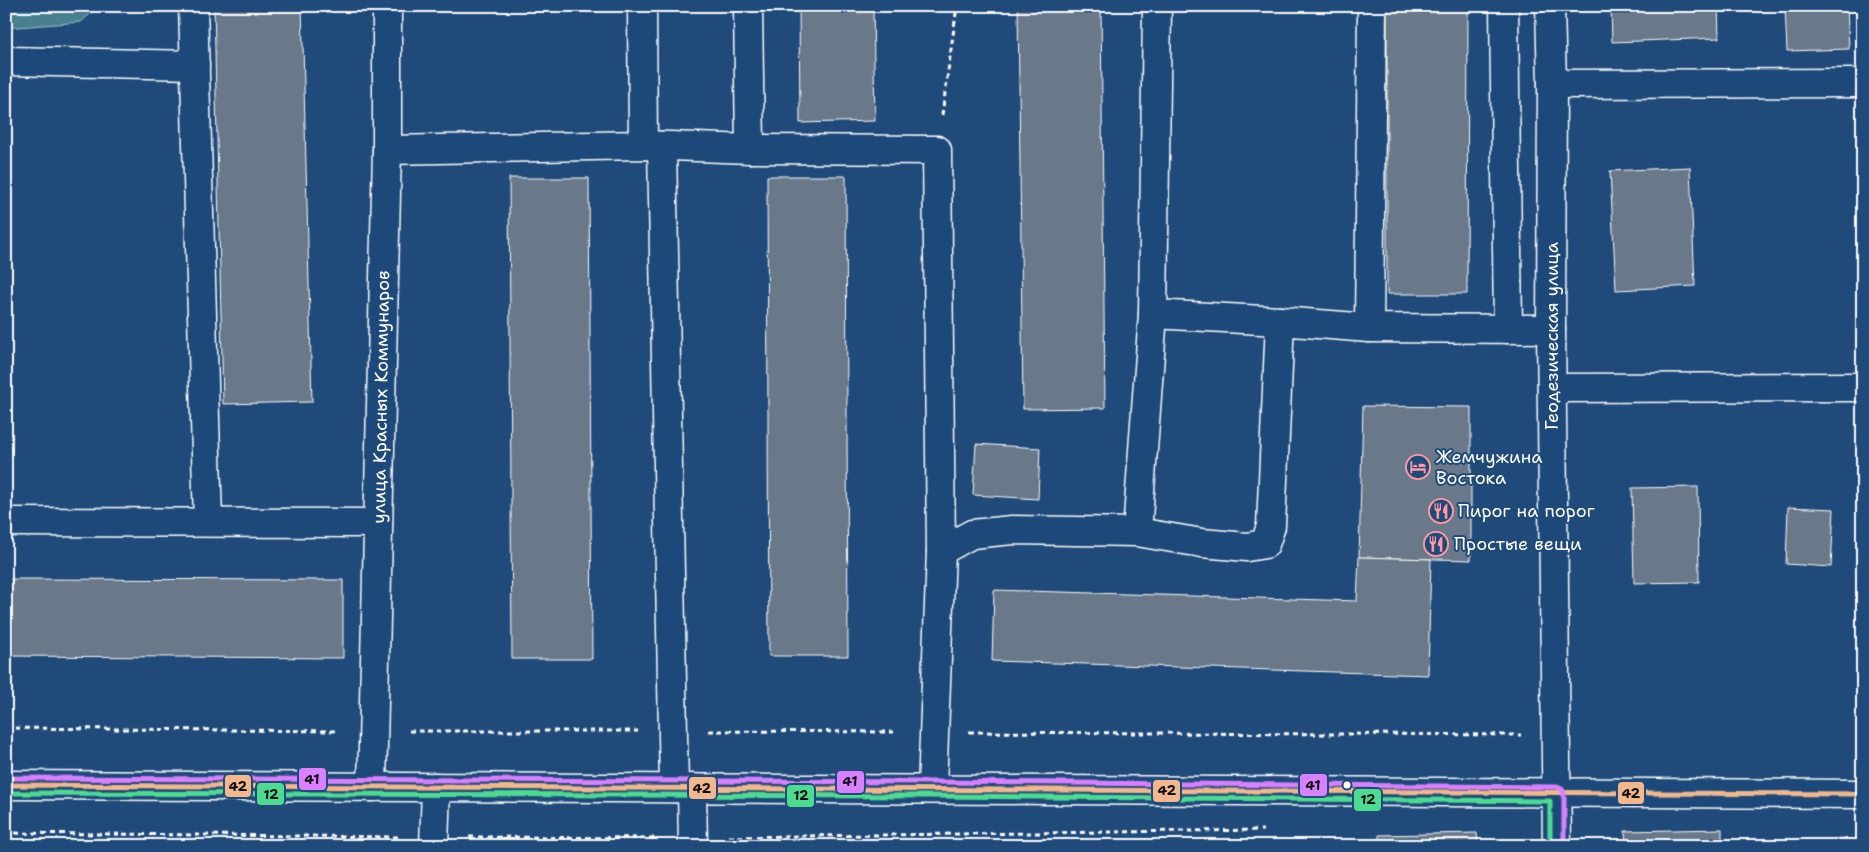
<svg xmlns="http://www.w3.org/2000/svg" width="1869" height="852" viewBox="0 0 1869 852" font-family="'Shantell Sans',sans-serif">
<style>
.green{fill:#4a808e;stroke:#a4c0c6}
.building{fill:#6a7989;stroke:#fff}
.lines{fill:none;stroke-linecap:round;stroke-linejoin:round}
.minor-casing{stroke:#fff;stroke-width:31}
.path{stroke:#fff;stroke-width:3;stroke-dasharray:5 4;stroke-linecap:butt}
.minor{stroke:#1f4a7a;stroke-width:28}
.bus-1-casing{stroke:#1f4a7a;stroke-width:9}
.bus-2-casing{stroke:#1f4a7a;stroke-width:9}
.bus-3-casing{stroke:#1f4a7a;stroke-width:9}
.bus-1{stroke:#f1b78d;stroke-width:5}
.bus-2{stroke:#4ddb92;stroke-width:5}
.bus-3{stroke:#d880ff;stroke-width:5}
.bus-dot{fill:#fff;stroke:#1f4a7a;stroke-width:2}
.labels{text-anchor:middle;dominant-baseline:central;stroke-width:4;stroke-linejoin:round;paint-order:stroke}
.street-label{font-size:18px;fill:#fff;stroke:#1f4a7a}
.poi-label{font-size:18px;fill:#fff;stroke:#1f4a7a;text-anchor:start}
.line-badge{stroke:#1f4a7a;stroke-width:2}
.pale-badge-label{font-size:14px;text-anchor:middle;font-weight:bold;fill:#111}
</style>
<rect width="100%" height="100%" fill="#1f4a7a"/>
<filter id="ink" filterUnits="userSpaceOnUse"><feTurbulence type="fractalNoise" baseFrequency=".02" numOctaves="2"/><feDisplacementMap in="SourceGraphic" scale="10" xChannelSelector="R" yChannelSelector="G"/><feConvolveMatrix kernelMatrix="1 2 1 2 8 2 1 2 1" color-interpolation-filters="sRGB"/></filter>
<g filter="url(#ink)">
<!-- green -->
<polygon class="green" points="6,6 99,6 81,22 6,28"/>
<!-- building -->
<g class="building">
<polygon points="214,6 302,6 312,402 223,404"/>
<polygon points="799,6 873,6 875,121 800,123"/>
<polygon points="1018,6 1101,6 1105,408 1023,409"/>
<polygon points="1387,6 1468,6 1467,294 1387,294"/>
<polygon points="1611,6 1718,6 1719,38 1612,42"/>
<polygon points="1785,6 1847,6 1849,49 1787,51"/>
<polygon points="1690,167 1695,286 1616,290 1610,171"/>
<polygon points="767,176 846,176 848,656 769,656"/>
<polygon points="509,178 589,178 592,659 512,659"/>
<polygon points="1363,406 1471,407 1471,560 1359,557"/>
<polygon points="976,444 1040,448 1038,499 973,495"/>
<polygon points="1698,487 1699,582 1634,583 1632,488"/>
<polygon points="1788,507 1834,509 1831,567 1786,564"/>
<polygon points="1359,557 1431,559 1428,675 992,661 994,590 1357,601"/>
<polygon points="6,579 343,580 343,658 6,656"/>
<polygon points="1722,829 1722,846 1626,846 1625,831"/>
<polygon points="1477,833 1478,846 1379,846 1379,835"/>
</g>
<g class="lines">
<defs>
<g id="minor">
<polyline points="193,6 208,522"/>
<polyline points="642,6 643,145"/>
<polyline points="748,6 750,149"/>
<polyline points="1504,6 1508,329"/>
<polyline points="1550,6 1552,84 1551,329 1557,846"/>
<polyline points="6,61 195,65"/>
<polyline points="1552,84 1863,83"/>
<polyline points="662,146 674,788"/>
<polyline points="387,150 643,145 750,149 937,150 941,551"/>
<polyline points="1153,314 1280,321"/>
<polyline points="1369,328 1372,6"/>
<polyline points="1552,388 1863,387"/>
<polyline points="6,522 378,523"/>
<polyline points="1137,532 1153,314 1157,6"/>
<polyline points="6,785 1863,794"/>
<polyline points="372,787 387,150 387,6"/>
<polyline points="692,788 693,846"/>
<polyline points="932,789 941,551 972,534 1012,530 1137,532 1202,543 1247,547 1265,544 1271,526 1280,321 1369,328 1551,329"/>
<polyline points="434,846 436,787"/>
</g>
</defs>
<!-- minor casing -->
<use href="#minor" class="minor-casing"/>
<!-- path -->
<g class="path">
<polyline points="942,115 957,6"/>
<polyline points="6,728 338,731"/>
<polyline points="409,731 638,731"/>
<polyline points="709,731 898,732"/>
<polyline points="969,732 1521,735"/>
<polyline points="6,833 398,837"/>
<polyline points="469,837 658,838"/>
<polyline points="729,837 1263,830"/>
</g>
<!-- minor -->
<use href="#minor" class="minor"/>
<defs>
<polyline id="bus-1" points="6,785 1863,794"/>
<polyline id="bus-2" points="6,793 932,796 1550,801 1550,846"/>
<polyline id="bus-3" points="6,778 932,782 1557,787 1562,789 1564,793 1564,846"/>
</defs>
<!-- bus-1 casing -->
<use href="#bus-1" class="bus-1-casing"/>
<!-- bus-2 casing -->
<use href="#bus-2" class="bus-2-casing"/>
<!-- bus-3 casing -->
<use href="#bus-3" class="bus-3-casing"/>
<!-- bus-1 -->
<use href="#bus-1" class="bus-1"/>
<!-- bus-2 -->
<use href="#bus-2" class="bus-2"/>
<!-- bus-3 -->
<use href="#bus-3" class="bus-3"/>
</g>
</g>
<!-- icons -->
<defs>
<symbol id="hotel-ring" viewBox="-11 -11 22 22"><circle r="9.5" fill="#1f4a7a" stroke="#ff9aa2" stroke-width="1.5"/><path d="M-6-4.5h1.5V1H6V5H4.5V3h-9V5H-6ZM-4 0a1.8 1.8 0 1 1 3.6 0ZM.5 0V-2.5h3Q6-2.5 6 0Z" fill="#ff9aa2"/></symbol>
<symbol id="restaurant-ring" viewBox="-11 -11 22 22"><circle r="9.5" fill="#1f4a7a" stroke="#ff9aa2" stroke-width="1.5"/><path d="M-5-6h1v4h1v-4h1v4h1v-4h1v5L-1.5 .5V6h-2V.5L-5-1ZM5-6V6H3V1.5H1.5Q1.5-4 5-6Z" fill="#ff9aa2"/></symbol>
</defs>
<g fill-rule="evenodd">
<use href="#hotel-ring" x="1404" y="453" width="28" height="28"/>
<use href="#restaurant-ring" x="1427" y="497" width="28" height="28"/>
<use href="#restaurant-ring" x="1422" y="530" width="28" height="28"/>
</g>
<!-- markers -->
<circle class="bus-dot" cx="1347" cy="785" r="4.5"/>
<g class="labels">
<!-- street labels -->
<g class="street-label">
<text transform="translate(1552 336) rotate(-90)">Геодезическая улица</text>
<text transform="translate(381 397) rotate(-89)">улица Красных Коммунаров</text>
</g>
<!-- poi labels -->
<g class="poi-label">
<text x="1436" y="457">Жемчужина<tspan x="1436" dy="21">Востока</tspan></text>
<text x="1458" y="511">Пирог на порог</text>
<text x="1454" y="544">Простые вещи</text>
</g>
</g>
<g class="line-badge">
<rect x="298" y="767" width="29" height="24" rx="5" fill="#d880ff"/>
<rect x="836" y="770" width="29" height="24" rx="5" fill="#d880ff"/>
<rect x="1299" y="773" width="29" height="24" rx="5" fill="#d880ff"/>
<rect x="224" y="774" width="28" height="24" rx="5" fill="#f1b78d"/>
<rect x="688" y="776" width="29" height="24" rx="5" fill="#f1b78d"/>
<rect x="1152" y="779" width="29" height="24" rx="5" fill="#f1b78d"/>
<rect x="1617" y="781" width="28" height="24" rx="5" fill="#f1b78d"/>
<rect x="256" y="782" width="29" height="24" rx="5" fill="#4ddb92"/>
<rect x="786" y="784" width="29" height="24" rx="5" fill="#4ddb92"/>
<rect x="1353" y="788" width="29" height="24" rx="5" fill="#4ddb92"/>
</g>
<g class="pale-badge-label">
<text x="312" y="784">41</text>
<text x="850" y="786">41</text>
<text x="1313" y="790">41</text>
<text x="238" y="791">42</text>
<text x="702" y="793">42</text>
<text x="1167" y="795">42</text>
<text x="1631" y="798">42</text>
<text x="271" y="799">12</text>
<text x="801" y="800">12</text>
<text x="1368" y="804">12</text>
</g>
<!-- margin -->
<rect width="1869" height="852" fill="none" stroke="#1f4a7a" stroke-width="25"/>
<rect x="12" y="12" width="1844" height="827" fill="none" stroke="#fff" stroke-width="2" filter="url(#ink)"/>
</svg>
